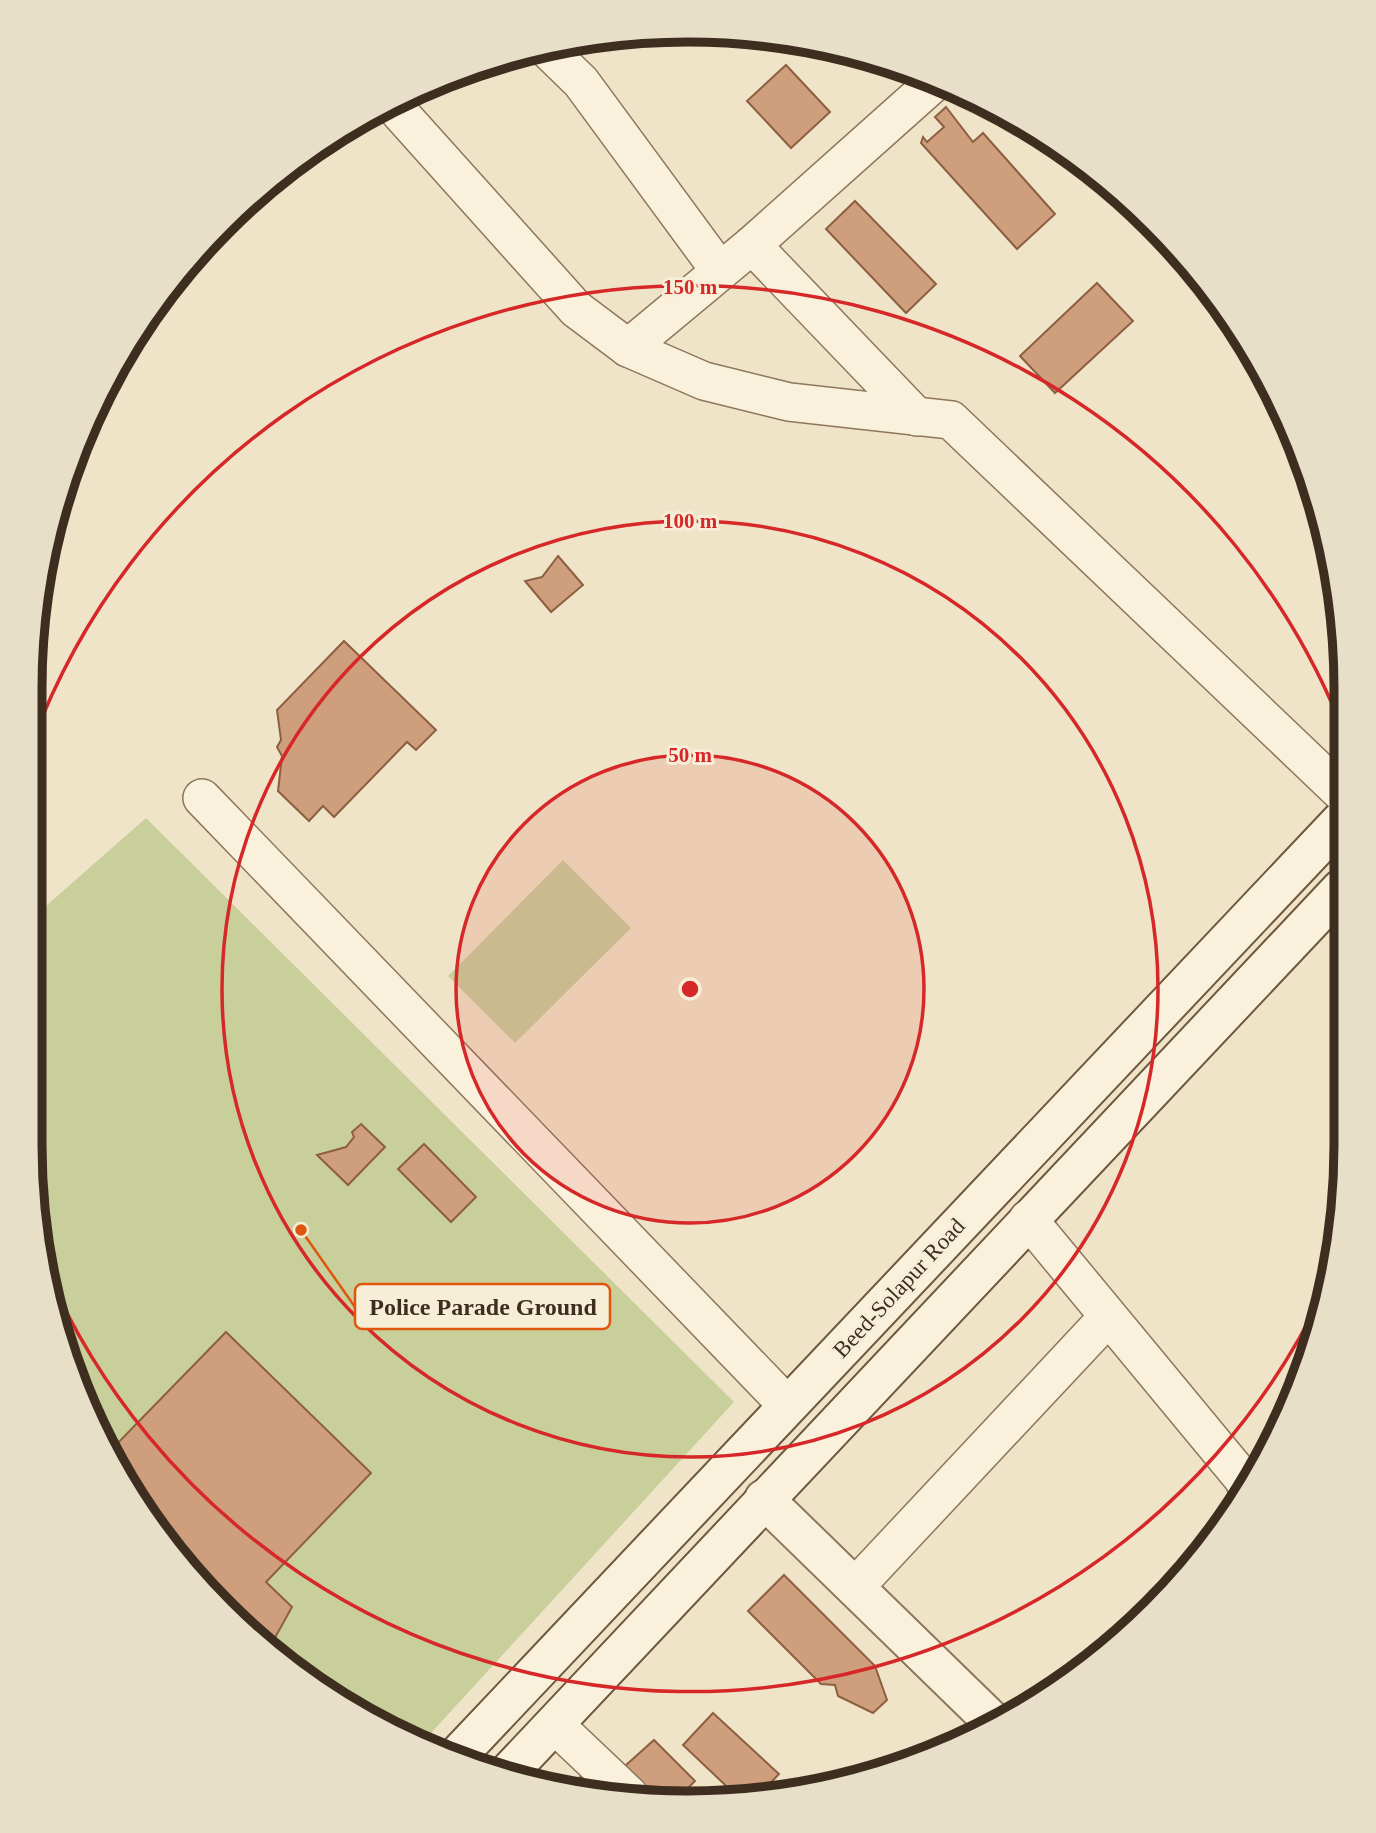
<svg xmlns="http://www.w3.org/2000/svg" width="1376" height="1833" viewBox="0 0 1376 1833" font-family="Georgia,serif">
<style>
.green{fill:#c9cf9b}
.building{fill:#cf9f7d;stroke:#8d5f41;stroke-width:2}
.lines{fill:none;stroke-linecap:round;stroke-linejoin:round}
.minor-casing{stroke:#8d765c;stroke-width:40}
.tertiary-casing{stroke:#8d765c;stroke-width:42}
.secondary-casing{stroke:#6f573f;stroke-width:42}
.minor{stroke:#faf1dc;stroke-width:37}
.tertiary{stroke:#faf1dc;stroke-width:38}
.secondary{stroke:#faf1dc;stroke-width:38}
.ring{fill:none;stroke:#d62828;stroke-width:3.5}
.labels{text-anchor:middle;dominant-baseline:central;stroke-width:6;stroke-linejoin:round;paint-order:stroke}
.street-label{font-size:23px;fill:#3d2e20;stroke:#f7eed8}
.rim{fill:none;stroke:#3d2e20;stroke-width:9}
.centre{fill:#d62828;stroke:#f7eed8;stroke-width:3.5}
.ring-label{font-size:21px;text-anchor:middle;font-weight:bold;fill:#d62828;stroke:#f7eed8;stroke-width:6;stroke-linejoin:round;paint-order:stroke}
.leader{fill:none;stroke:#df570d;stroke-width:2.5}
.callout-dot{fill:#df570d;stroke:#f7eed8;stroke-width:2.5}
.callout{fill:#f7eed8;stroke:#df570d;stroke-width:2.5}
.callout-label{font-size:24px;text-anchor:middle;font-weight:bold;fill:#3d2e20}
</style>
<rect width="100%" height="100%" fill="#f0e4c8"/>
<!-- green -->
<g class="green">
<polygon points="146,818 734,1402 421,1744 396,1735 254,1640 118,1474 52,1316 30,1145 30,920"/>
<polygon points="563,860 631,928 515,1043 448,976"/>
</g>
<!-- building -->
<g class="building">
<polygon points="786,65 830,112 791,148 747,101"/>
<polygon points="946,107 973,142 983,133 1055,214 1017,249 921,143 923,137 927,142 944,127 935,117"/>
<polygon points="855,201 936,284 906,313 826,229"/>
<polygon points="1097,283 1133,321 1055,393 1020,356"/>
<polygon points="558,556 583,585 551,612 525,581 542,577"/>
<polygon points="344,641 436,730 416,750 407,742 334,817 323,806 309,821 278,791 282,756 277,747 281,740 277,710"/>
<polygon points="361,1124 385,1147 348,1185 317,1155 346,1147 354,1137 352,1132"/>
<polygon points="424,1144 476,1197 451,1222 398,1169"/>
<polygon points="226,1332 371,1473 266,1582 292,1607 272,1643 265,1647 254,1640 118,1474 109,1452"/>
<polygon points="784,1575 875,1666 887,1700 873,1713 838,1696 835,1685 821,1684 748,1611"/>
<polygon points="713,1713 779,1774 758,1796 741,1800 683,1745"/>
<polygon points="654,1740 695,1781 678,1798 639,1796 616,1774"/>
<polygon points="581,1776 601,1793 567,1791"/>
</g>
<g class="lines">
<defs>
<g id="minor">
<polyline points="545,47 581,82 720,271"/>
<polyline points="392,104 576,309 628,348 704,381 789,402 951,420 1341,792"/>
<polyline points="752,245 917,417"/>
<polyline points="628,348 752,245 938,79"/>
<polyline points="202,798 788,1406"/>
<polyline points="1028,1219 1244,1480 1247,1489"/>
<polyline points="855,1587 1108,1317"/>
<polyline points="555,1725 629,1795"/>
</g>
<polyline id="tertiary" points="764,1499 993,1722"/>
<g id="secondary">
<polyline points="457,1756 1341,821"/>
<polyline points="508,1773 1341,889"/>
</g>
</defs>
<!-- minor casing -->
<use href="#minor" class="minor-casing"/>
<!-- tertiary casing -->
<use href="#tertiary" class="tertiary-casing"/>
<!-- secondary casing -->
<use href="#secondary" class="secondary-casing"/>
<!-- minor -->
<use href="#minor" class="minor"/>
<!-- tertiary -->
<use href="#tertiary" class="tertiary"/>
<!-- secondary -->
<use href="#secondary" class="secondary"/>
</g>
<!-- distance rings -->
<circle cx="690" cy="989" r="234" fill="#d62828" fill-opacity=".12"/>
<g class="ring">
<circle cx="690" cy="989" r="234"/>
<circle cx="690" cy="989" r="468"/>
<path d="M1324 1291A702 702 0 0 1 46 1269M32 743A702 702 0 0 1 1339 720"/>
</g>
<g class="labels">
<!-- street labels -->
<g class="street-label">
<text transform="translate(899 1288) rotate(-47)">Beed-Solapur Road</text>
</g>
</g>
<!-- crop -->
<path d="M0 0H1376V1833H0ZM688 42H688A646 646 0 0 1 1334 688V1145A646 646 0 0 1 688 1791H688A646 646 0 0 1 42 1145V688A646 646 0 0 1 688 42Z" fill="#e8dfc9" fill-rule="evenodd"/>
<path class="rim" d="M688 42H688A646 646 0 0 1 1334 688V1145A646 646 0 0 1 688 1791H688A646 646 0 0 1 42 1145V688A646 646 0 0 1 688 42Z"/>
<circle cx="690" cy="989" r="10" class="centre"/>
<g class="ring-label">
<text x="690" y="294">150 m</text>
<text x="690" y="528">100 m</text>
<text x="690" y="762">50 m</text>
</g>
<!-- callouts -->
<path class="leader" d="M301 1230L355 1307"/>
<circle class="callout-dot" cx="301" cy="1230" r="7"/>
<rect class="callout" x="355" y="1284" width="255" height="45" rx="7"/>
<g class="callout-label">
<text x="483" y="1315">Police Parade Ground</text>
</g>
</svg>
